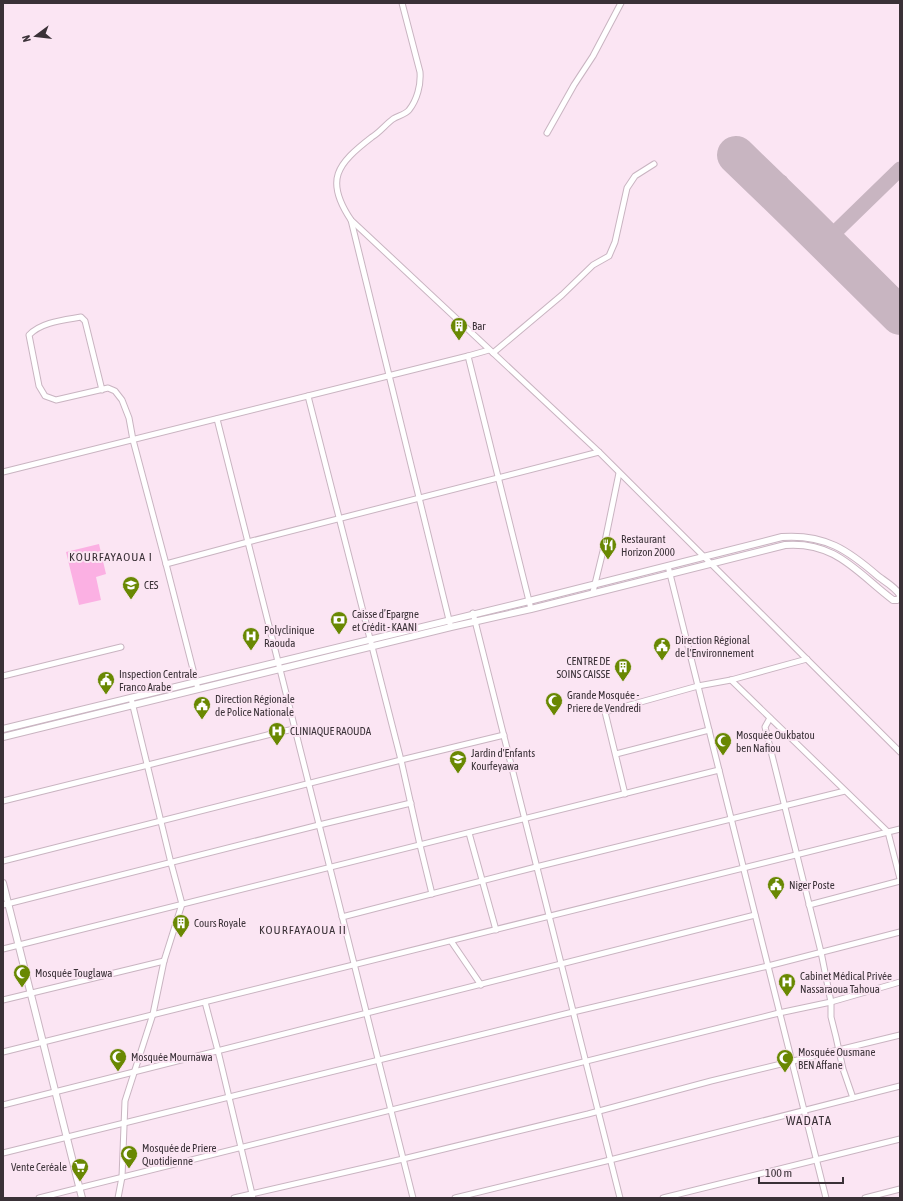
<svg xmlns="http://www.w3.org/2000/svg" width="903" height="1201" viewBox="0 0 903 1201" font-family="'Asap Condensed',sans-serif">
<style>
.green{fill:#fbb0e3}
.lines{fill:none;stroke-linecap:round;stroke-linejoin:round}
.taxiway{stroke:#c8b5c1;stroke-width:15}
.runway{stroke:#c8b5c1;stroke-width:38}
.minor-casing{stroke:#c9b4c1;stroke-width:7}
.tertiary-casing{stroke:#c9b4c1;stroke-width:8}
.minor{stroke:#fff;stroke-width:5}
.tertiary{stroke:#fff;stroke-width:6}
.labels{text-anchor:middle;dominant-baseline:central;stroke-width:4;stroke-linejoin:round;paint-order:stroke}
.poi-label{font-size:11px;fill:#3a3137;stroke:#fbe5f3;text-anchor:start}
.neighbourhood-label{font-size:12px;letter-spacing:1px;fill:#3a3137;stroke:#fbe5f3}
.quarter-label{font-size:13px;letter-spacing:1px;fill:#3a3137;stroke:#fbe5f3}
</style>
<rect width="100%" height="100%" fill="#fbe5f3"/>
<!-- green -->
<polygon class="green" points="99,544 106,574 96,577 101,600 79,605 66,552"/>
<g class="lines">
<!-- taxiway -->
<g class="taxiway">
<polyline points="781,182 791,206 798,215"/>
<polyline points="753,187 778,197"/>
<polyline points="825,242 900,169"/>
</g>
<!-- runway -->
<polyline class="runway" points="736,155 798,215 900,316"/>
<defs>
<g id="minor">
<path d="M 402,3 L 420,72 C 421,85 417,100 409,110 C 406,114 398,116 393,119 C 386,124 380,132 372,137 C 337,164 324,180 351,220 L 599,452 L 900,752"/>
<polyline points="547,133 574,85 593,56 621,3"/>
<polyline points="351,220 450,624"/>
<polyline points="489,350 468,356 531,609"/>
<polyline points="493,353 562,295 593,265 609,256 615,242 627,188 635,176 654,164"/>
<path d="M 102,390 L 85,321 L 81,317 C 64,320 41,322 29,335 L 39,386 L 45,396 L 56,400 L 108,388 L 115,391 L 122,400 L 129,418 L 133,440 L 166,564 L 198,689"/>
<polyline points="308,396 401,760 420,845 432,894"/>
<polyline points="217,419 413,1198"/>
<polyline points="3,472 468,356"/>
<polyline points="166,564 248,542 599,452"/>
<polyline points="668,566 826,1198"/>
<polyline points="593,592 603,551 619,473"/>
<polyline points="473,613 620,1198"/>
<polyline points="3,676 121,647"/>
<polyline points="731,680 888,832 900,879"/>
<polyline points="770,718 765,727 821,952 831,1002 831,1017 836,1037 843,1069 853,1098"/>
<polyline points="616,754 709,730"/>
<polyline points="625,794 605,712 698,686 731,680 807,659"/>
<polyline points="3,801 148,765 279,732 295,729"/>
<polyline points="469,833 496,930"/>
<polyline points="3,861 401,760 504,735"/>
<polyline points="3,905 319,825 411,803"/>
<polyline points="809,905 900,881"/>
<polyline points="342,917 536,867 845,791"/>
<polyline points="451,941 481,985"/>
<polyline points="3,949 719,770"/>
<polyline points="3,1000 164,961"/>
<polyline points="205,1002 218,1051 253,1198"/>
<polyline points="3,1052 900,829"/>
<polyline points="3,1105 755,915"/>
<polyline points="3,1153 573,1012 768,966 900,932"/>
<polyline points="39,1198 779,1013 831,1002 900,982"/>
<polyline points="118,1198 122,1177 125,1101 153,1014 164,961 182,904 171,863 131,698"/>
<polyline points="234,1198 403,1159 588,1114 711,1081 900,1035"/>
<polyline points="455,1198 610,1160 900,1086"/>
<polyline points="663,1198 900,1139"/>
<polyline points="865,1198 900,1189"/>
</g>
<g id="tertiary">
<path d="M 3,729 L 529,601 L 782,537 C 825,534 848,550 879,577 C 886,582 896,588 900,595"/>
<path d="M 3,737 L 451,627 L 531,609 L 785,545 C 836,541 857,573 893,600 L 897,600 L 900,598"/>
<polyline points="3,883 82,1198"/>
</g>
</defs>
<!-- minor casing -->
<use href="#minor" class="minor-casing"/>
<!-- tertiary casing -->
<use href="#tertiary" class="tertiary-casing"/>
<!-- minor -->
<use href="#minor" class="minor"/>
<!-- tertiary -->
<use href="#tertiary" class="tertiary"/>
</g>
<!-- icons -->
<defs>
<symbol id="building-pin" viewBox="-11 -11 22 30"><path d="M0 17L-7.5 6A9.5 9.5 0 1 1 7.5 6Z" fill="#698802" stroke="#fbe5f3"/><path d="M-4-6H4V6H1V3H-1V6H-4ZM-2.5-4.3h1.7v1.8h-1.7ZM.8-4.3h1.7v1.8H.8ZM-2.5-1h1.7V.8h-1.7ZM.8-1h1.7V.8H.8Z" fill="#fff"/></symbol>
<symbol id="restaurant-pin" viewBox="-11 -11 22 30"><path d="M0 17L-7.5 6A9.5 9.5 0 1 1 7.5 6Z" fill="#698802" stroke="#fbe5f3"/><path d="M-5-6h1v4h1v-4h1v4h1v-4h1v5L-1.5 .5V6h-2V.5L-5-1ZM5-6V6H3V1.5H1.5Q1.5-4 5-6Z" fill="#fff"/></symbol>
<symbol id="school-pin" viewBox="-11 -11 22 30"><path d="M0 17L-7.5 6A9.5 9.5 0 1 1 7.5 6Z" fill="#698802" stroke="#fbe5f3"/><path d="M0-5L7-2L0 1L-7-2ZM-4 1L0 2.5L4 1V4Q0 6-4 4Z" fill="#fff"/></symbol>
<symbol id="bank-pin" viewBox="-11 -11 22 30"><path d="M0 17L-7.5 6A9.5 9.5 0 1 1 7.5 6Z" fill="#698802" stroke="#fbe5f3"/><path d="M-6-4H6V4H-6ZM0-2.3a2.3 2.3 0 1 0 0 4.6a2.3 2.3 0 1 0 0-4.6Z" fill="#fff"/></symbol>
<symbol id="hospital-pin" viewBox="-11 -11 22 30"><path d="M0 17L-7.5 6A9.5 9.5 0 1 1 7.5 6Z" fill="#698802" stroke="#fbe5f3"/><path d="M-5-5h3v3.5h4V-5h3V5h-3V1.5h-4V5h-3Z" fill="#fff"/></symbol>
<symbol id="civic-pin" viewBox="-11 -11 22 30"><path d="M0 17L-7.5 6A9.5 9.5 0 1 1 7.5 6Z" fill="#698802" stroke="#fbe5f3"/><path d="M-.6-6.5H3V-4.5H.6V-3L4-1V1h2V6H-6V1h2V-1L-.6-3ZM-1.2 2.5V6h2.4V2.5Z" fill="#fff"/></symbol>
<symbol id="mosque-pin" viewBox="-11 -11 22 30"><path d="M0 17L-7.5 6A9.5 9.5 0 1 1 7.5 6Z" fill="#698802" stroke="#fbe5f3"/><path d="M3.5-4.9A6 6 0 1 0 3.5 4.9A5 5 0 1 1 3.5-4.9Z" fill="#fff"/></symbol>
<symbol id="supermarket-pin" viewBox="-11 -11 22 30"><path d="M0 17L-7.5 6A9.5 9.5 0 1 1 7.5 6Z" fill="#698802" stroke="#fbe5f3"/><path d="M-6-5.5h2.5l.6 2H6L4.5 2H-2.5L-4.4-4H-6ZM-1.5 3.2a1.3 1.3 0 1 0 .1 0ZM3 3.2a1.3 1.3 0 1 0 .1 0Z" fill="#fff"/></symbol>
</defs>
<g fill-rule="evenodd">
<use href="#building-pin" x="449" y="316" width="20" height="27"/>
<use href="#restaurant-pin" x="598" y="535" width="20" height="27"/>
<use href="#school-pin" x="121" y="575" width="20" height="27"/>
<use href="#bank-pin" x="329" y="610" width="20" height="27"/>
<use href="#hospital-pin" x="241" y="626" width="20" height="27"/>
<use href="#civic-pin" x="652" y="636" width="20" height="27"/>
<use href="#building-pin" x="613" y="657" width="20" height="27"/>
<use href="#civic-pin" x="96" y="670" width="20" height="27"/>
<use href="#mosque-pin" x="544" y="691" width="20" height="27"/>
<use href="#civic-pin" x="192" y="695" width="20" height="27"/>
<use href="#hospital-pin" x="267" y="721" width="20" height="27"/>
<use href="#mosque-pin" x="713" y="731" width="20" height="27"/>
<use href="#school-pin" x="448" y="749" width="20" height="27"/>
<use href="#civic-pin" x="766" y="875" width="20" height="27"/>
<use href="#building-pin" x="171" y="913" width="20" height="27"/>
<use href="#mosque-pin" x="12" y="963" width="20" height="27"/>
<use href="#hospital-pin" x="777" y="972" width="20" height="27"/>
<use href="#mosque-pin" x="108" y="1047" width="20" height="27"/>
<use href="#mosque-pin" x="775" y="1048" width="20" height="27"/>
<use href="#mosque-pin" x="119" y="1144" width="20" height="27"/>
<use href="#supermarket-pin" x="70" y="1157" width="20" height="27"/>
</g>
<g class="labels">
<!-- poi labels -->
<g class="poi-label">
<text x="472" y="326">Bar</text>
<text x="621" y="539">Restaurant<tspan x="621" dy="13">Horizon 2000</tspan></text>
<text x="144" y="585">CES</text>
<text x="352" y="614">Caisse d’Epargne<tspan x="352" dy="13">et Crédit - KAANI</tspan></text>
<text x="264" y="630">Polyclinique<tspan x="264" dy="13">Raouda</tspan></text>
<text x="675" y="640">Direction Régional<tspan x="675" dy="13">de l'Environnement</tspan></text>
<text x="610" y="661" text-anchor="end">CENTRE DE<tspan x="610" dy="13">SOINS CAISSE</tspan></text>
<text x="119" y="674">Inspection Centrale<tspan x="119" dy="13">Franco Arabe</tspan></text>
<text x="567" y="695">Grande Mosquée -<tspan x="567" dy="13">Priere de Vendredi</tspan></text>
<text x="215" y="699">Direction Régionale<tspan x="215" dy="13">de Police Nationale</tspan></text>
<text x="290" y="731">CLINIAQUE RAOUDA</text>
<text x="736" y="735">Mosquée Oukbatou<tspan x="736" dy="13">ben Nafiou</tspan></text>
<text x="471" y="753">Jardin d'Enfants<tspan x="471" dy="13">Kourfeyawa</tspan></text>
<text x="789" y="885">Niger Poste</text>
<text x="194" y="923">Cours Royale</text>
<text x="35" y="973">Mosquée Touglawa</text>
<text x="800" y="976">Cabinet Médical Privée<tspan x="800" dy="13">Nassaraoua Tahoua</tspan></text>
<text x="798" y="1052">Mosquée Ousmane<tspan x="798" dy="13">BEN Affane</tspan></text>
<text x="131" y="1057">Mosquée Mournawa</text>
<text x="142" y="1148">Mosquée de Priere<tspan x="142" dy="13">Quotidienne</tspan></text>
<text x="67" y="1167" text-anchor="end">Vente Ceréale</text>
</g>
<!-- neighbourhood labels -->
<g class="neighbourhood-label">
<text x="111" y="557">KOURFAYAOUA I</text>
<text x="303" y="930">KOURFAYAOUA II</text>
</g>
<!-- quarter labels -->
<g class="quarter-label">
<text x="809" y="1120">WADATA</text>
</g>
</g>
<!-- border -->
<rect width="903" height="1201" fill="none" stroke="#3a3137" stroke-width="8"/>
<!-- north arrow -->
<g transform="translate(36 36) rotate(255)" stroke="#fbe5f3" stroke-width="3" paint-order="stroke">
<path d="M0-3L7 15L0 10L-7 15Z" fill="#3a3137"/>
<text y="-6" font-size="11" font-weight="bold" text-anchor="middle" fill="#3a3137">N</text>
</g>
<!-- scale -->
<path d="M759 1177v6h84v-6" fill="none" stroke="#3a3137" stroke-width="2"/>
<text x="765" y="1177" font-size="12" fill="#3a3137" stroke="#fbe5f3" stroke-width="3" paint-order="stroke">100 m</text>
</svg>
